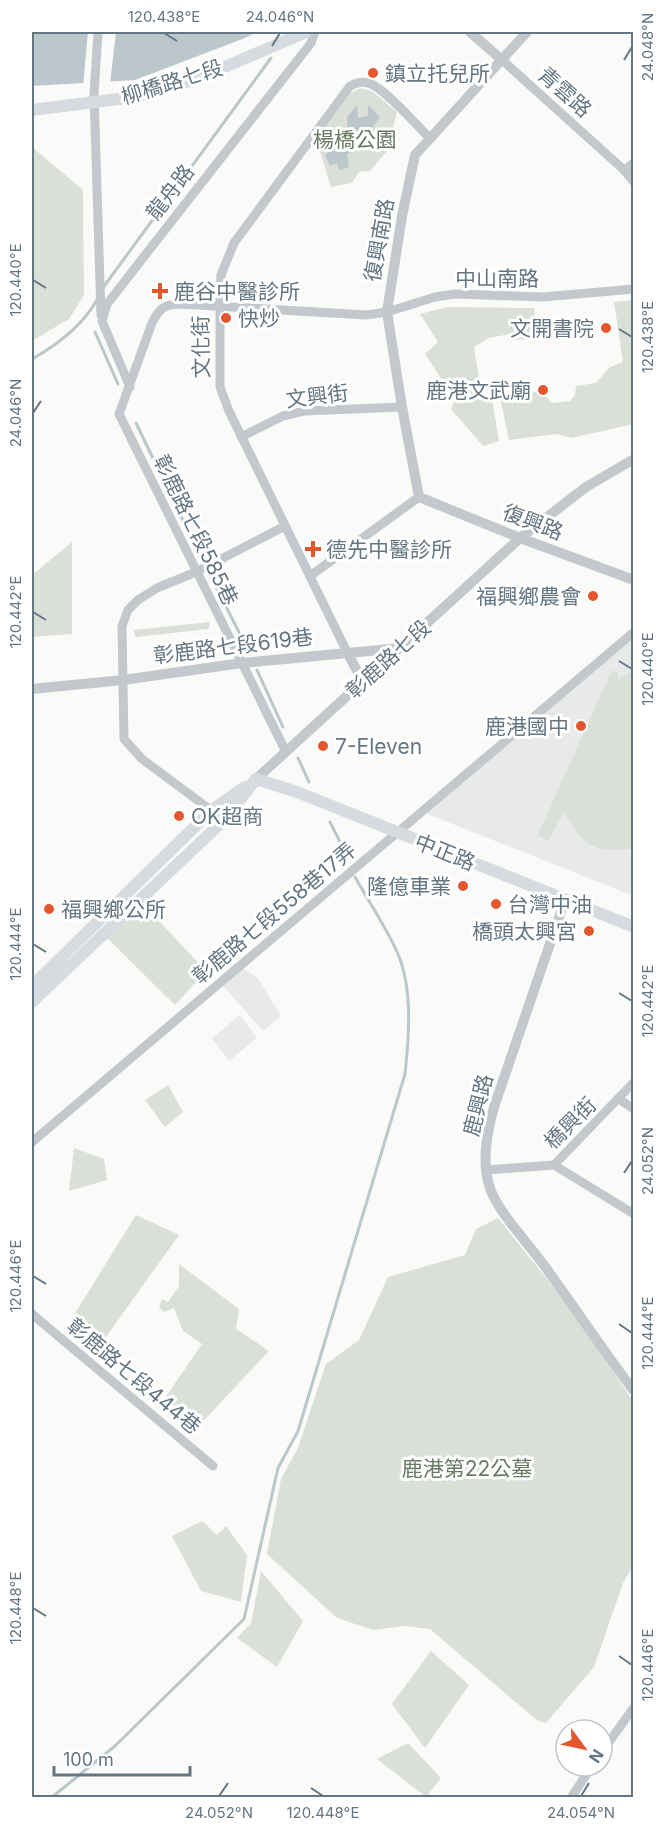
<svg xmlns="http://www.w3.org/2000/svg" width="665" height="1829" viewBox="0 0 665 1829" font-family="Inter,'Noto Sans TC',sans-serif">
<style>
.built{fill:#e8e9e9}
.green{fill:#dadfd7}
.water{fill:#bbc7cb}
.pier{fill:#fafaf8}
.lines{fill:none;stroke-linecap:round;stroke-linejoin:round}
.stream{stroke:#bbc7cb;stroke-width:3}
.minor{stroke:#c3c8cc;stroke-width:9}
.tertiary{stroke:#c3c8cc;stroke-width:10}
.secondary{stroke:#d6dbdf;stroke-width:12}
.ticks{fill:none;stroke:#657683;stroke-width:2}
.poi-dot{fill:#e4572e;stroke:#fff;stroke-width:2}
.labels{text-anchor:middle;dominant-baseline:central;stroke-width:6;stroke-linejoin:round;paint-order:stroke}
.poi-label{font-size:21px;fill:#657683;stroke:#fff;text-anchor:start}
.street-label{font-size:21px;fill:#657683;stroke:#fff}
.park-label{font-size:21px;fill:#687a64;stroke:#fff}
.neatline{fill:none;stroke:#657683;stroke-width:2}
.ticks-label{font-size:15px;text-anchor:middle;fill:#657683}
</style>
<rect width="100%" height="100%" fill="#fafaf8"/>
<!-- built -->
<g class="built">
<polygon points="633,639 633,896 425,813"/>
<polygon points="243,969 257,977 281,1016 263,1031 223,986"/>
<polygon points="240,1015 257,1038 229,1061 212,1038"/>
</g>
<!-- green -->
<g class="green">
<polygon points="360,88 372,91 397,112 387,151 370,171 359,172 352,183 331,187 316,139 350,94"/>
<polygon points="32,147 83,190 84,295 69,319 32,341"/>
<polygon points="633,300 633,424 572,438 556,434 509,440 500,397 541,391 552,403 570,401 575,395 576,386 596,383 610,367 623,362 614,302"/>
<polygon points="447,307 534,308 537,339 513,340 510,334 489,338 474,347 481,392 492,399 499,441 483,446 451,409 455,399 425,354 438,342 420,314"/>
<polygon points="72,542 72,634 32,637 32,575"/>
<polygon points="210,622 209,629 135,637 134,630"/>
<path d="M 612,670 L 618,673 L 618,680 L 633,670 L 633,848 C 595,855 581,845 564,811 L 548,841 L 538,835 Z"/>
<polygon points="141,902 206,971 175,1005 106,937"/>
<polygon points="168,1085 183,1112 165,1127 145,1100"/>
<polygon points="74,1148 104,1159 107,1180 69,1191"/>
<polygon points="136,1215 179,1235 98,1348 66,1328"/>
<polygon points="498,1218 569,1307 633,1401 633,1566 623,1583 594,1667 546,1723 538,1721 430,1629 405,1626 373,1630 337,1618 267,1554 281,1479 298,1448 326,1364 359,1340 388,1277 465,1255 476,1229"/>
<polygon points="179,1264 239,1309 236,1329 269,1351 193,1432 160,1405 202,1344 183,1331 174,1308 164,1312 159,1307 162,1299 168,1302 179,1286"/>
<polygon points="202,1521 217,1535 226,1526 247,1555 241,1602 201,1591 172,1536"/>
<polygon points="261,1571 303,1621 277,1667 237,1638 251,1623"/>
<polygon points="431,1651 469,1685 425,1748 392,1704"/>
<polygon points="408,1743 441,1778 426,1797 377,1759"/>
</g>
<!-- water -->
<g class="water">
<polygon points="32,32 256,32 245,38 135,80 32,86"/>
<polygon points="357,105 358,118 368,116 368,105 380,117 372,128 376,139 373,147 363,144 356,147 355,150 347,154 349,167 339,170 337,163 330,166 325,155 340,144 348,144 347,117"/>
</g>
<!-- pier -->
<polygon class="pier" points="88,32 116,32 110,84 83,86"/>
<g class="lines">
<!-- stream -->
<g class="stream">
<polyline points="102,289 271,58"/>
<polyline points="95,332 118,384"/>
<path d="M 32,359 C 57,345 84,324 98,298"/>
<polyline points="136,423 202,560"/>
<polyline points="209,573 250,654"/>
<polyline points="257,670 283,727"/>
<polyline points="298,758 309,782"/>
<polyline points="330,822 346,854"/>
<path d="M 51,1798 L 115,1746 L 244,1619 L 278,1468 L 298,1431 L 405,1074 C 409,1036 413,990 398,954 C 386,927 369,902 355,877"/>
</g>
<!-- minor -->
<g class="minor">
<polyline points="98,32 94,94 101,315"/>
<polyline points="502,60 624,170 634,182"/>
<polyline points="624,170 634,163"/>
<polyline points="130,387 102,321 107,304 311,43 315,32"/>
<polyline points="241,437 283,416 304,411 402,407"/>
<polyline points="310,576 419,497"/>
<path d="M 347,652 L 229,411 L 220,387 L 220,305 L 221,275 L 234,243 L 350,86 C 356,83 361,81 368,83 C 383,86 417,126 430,138"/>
<path d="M 286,752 L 119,414 L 152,323 C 159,309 164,304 180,304 L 366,315 L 387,312 L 435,297 L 455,294 L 543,297 L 634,289"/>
<polyline points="224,820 142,759 124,739 122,626 128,610 138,600 157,588 196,572 285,526"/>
<polyline points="619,1099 634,1109"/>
<polyline points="32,1142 634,632"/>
<polyline points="554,1165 634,1214"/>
<polyline points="486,1170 554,1165 634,1082"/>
<polyline points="32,1314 213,1466"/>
<polyline points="602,1752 634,1707"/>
<polyline points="571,1798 592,1766"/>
</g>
<!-- tertiary -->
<g class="tertiary">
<polyline points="470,32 502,60"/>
<polyline points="527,32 415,155 402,216 387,312 402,407 419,497 520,538 634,580"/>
<polyline points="347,652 363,682"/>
<polyline points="32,689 123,680 242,663 400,648"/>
<polyline points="256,779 520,538 586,487 634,459"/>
<path d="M 565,900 L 494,1107 C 487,1133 481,1162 490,1188 C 497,1210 526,1241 540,1260 C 572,1303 601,1348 634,1391"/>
</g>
<!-- secondary -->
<g class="secondary">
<polyline points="32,110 134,97 197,79 306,32"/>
<polyline points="256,779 297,792 634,927"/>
<polyline points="32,986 212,810 245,787"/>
<polyline points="32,1002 224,820 256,779"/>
</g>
</g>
<!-- ticks -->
<path class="ticks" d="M 164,33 L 177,41M 272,46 L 280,33M 624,60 L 632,47M 33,280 L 46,288M 619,329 L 632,337M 33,413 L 41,401M 33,612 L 46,620M 619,661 L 632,669M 33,944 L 46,952M 619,993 L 632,1001M 624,1173 L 632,1161M 33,1276 L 46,1284M 619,1324 L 632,1333M 33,1608 L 46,1616M 619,1656 L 632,1665M 311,1788 L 323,1796M 219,1796 L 228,1783M 581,1796 L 589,1783"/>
<!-- markers -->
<g class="poi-dot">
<circle cx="373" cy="73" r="6"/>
<path d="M157 282h6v6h6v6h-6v6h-6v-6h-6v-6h6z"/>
<circle cx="226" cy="318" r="6"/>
<circle cx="606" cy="328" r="6"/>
<circle cx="543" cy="390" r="6"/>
<path d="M310 540h6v6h6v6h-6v6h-6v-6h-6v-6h6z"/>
<circle cx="593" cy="596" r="6"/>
<circle cx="581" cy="726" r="6"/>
<circle cx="323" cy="746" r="6"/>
<circle cx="179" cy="816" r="6"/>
<circle cx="463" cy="886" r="6"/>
<circle cx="496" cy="904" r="6"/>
<circle cx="49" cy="909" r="6"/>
<circle cx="589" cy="931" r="6"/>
</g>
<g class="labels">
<!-- poi labels -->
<g class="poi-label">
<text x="385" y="73">鎮立托兒所</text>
<text x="174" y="291">鹿谷中醫診所</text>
<text x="238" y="318">快炒</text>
<text x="594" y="328" text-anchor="end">文開書院</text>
<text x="531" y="390" text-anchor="end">鹿港文武廟</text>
<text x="326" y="549">德先中醫診所</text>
<text x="581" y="596" text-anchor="end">福興鄉農會</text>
<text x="569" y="726" text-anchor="end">鹿港國中</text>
<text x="335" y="746">7-Eleven</text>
<text x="191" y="816">OK超商</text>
<text x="451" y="886" text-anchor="end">隆億車業</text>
<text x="508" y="904">台灣中油</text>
<text x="61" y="909">福興鄉公所</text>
<text x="577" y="931" text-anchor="end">橋頭太興宮</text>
</g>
<!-- street labels -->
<g class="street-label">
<text transform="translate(172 82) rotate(-17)">柳橋路七段</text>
<text transform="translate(565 92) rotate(42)">青雲路</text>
<text transform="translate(170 192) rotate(-52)">龍舟路</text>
<text transform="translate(379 240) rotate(-80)">復興南路</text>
<text x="497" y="278">中山南路</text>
<text transform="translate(201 347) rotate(-91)">文化街</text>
<text transform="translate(317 396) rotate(-7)">文興街</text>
<text transform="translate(533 522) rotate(21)">復興路</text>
<text transform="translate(196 530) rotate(64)">彰鹿路七段585巷</text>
<text transform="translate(233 646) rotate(-7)">彰鹿路七段619巷</text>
<text transform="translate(388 659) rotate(-42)">彰鹿路七段</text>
<text transform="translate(445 852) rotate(22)">中正路</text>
<text transform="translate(274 913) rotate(-40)">彰鹿路七段558巷17弄</text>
<text transform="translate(478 1105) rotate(-76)">鹿興路</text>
<text transform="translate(570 1123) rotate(-45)">橋興街</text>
<text transform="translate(134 1376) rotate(40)">彰鹿路七段444巷</text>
</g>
<!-- park labels -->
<g class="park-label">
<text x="355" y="139">楊橋公園</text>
<text x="467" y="1468">鹿港第22公墓</text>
</g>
</g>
<!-- border -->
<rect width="665" height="1829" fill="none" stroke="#ffffff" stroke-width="66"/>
<!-- north arrow -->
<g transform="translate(584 1748) rotate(123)"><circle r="28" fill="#ffffff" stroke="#c1c8cd" stroke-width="1.5"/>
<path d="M0-4.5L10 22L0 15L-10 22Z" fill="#e4572e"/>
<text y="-9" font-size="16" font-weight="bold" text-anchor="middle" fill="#657683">N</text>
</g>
<!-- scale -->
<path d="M54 1766v9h136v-9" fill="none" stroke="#657683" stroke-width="3"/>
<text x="63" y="1766" font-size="18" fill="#657683" stroke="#ffffff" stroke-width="4.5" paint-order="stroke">100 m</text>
<rect x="33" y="33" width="599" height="1763" class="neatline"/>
<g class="ticks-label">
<text x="164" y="22">120.438°E</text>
<text x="280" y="22">24.046°N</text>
<text transform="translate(648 47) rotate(-90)" y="5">24.048°N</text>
<text transform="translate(16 280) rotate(-90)" y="5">120.440°E</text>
<text transform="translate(648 337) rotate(-90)" y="5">120.438°E</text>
<text transform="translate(16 413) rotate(-90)" y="5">24.046°N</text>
<text transform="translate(16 612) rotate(-90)" y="5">120.442°E</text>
<text transform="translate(648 669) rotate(-90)" y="5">120.440°E</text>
<text transform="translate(16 944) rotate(-90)" y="5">120.444°E</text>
<text transform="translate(648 1001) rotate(-90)" y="5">120.442°E</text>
<text transform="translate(648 1161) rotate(-90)" y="5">24.052°N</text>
<text transform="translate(16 1276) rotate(-90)" y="5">120.446°E</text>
<text transform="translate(648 1333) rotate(-90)" y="5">120.444°E</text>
<text transform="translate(16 1608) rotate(-90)" y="5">120.448°E</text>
<text transform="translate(648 1665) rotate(-90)" y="5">120.446°E</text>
<text x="219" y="1818">24.052°N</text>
<text x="323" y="1818">120.448°E</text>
<text x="581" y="1818">24.054°N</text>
</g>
</svg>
